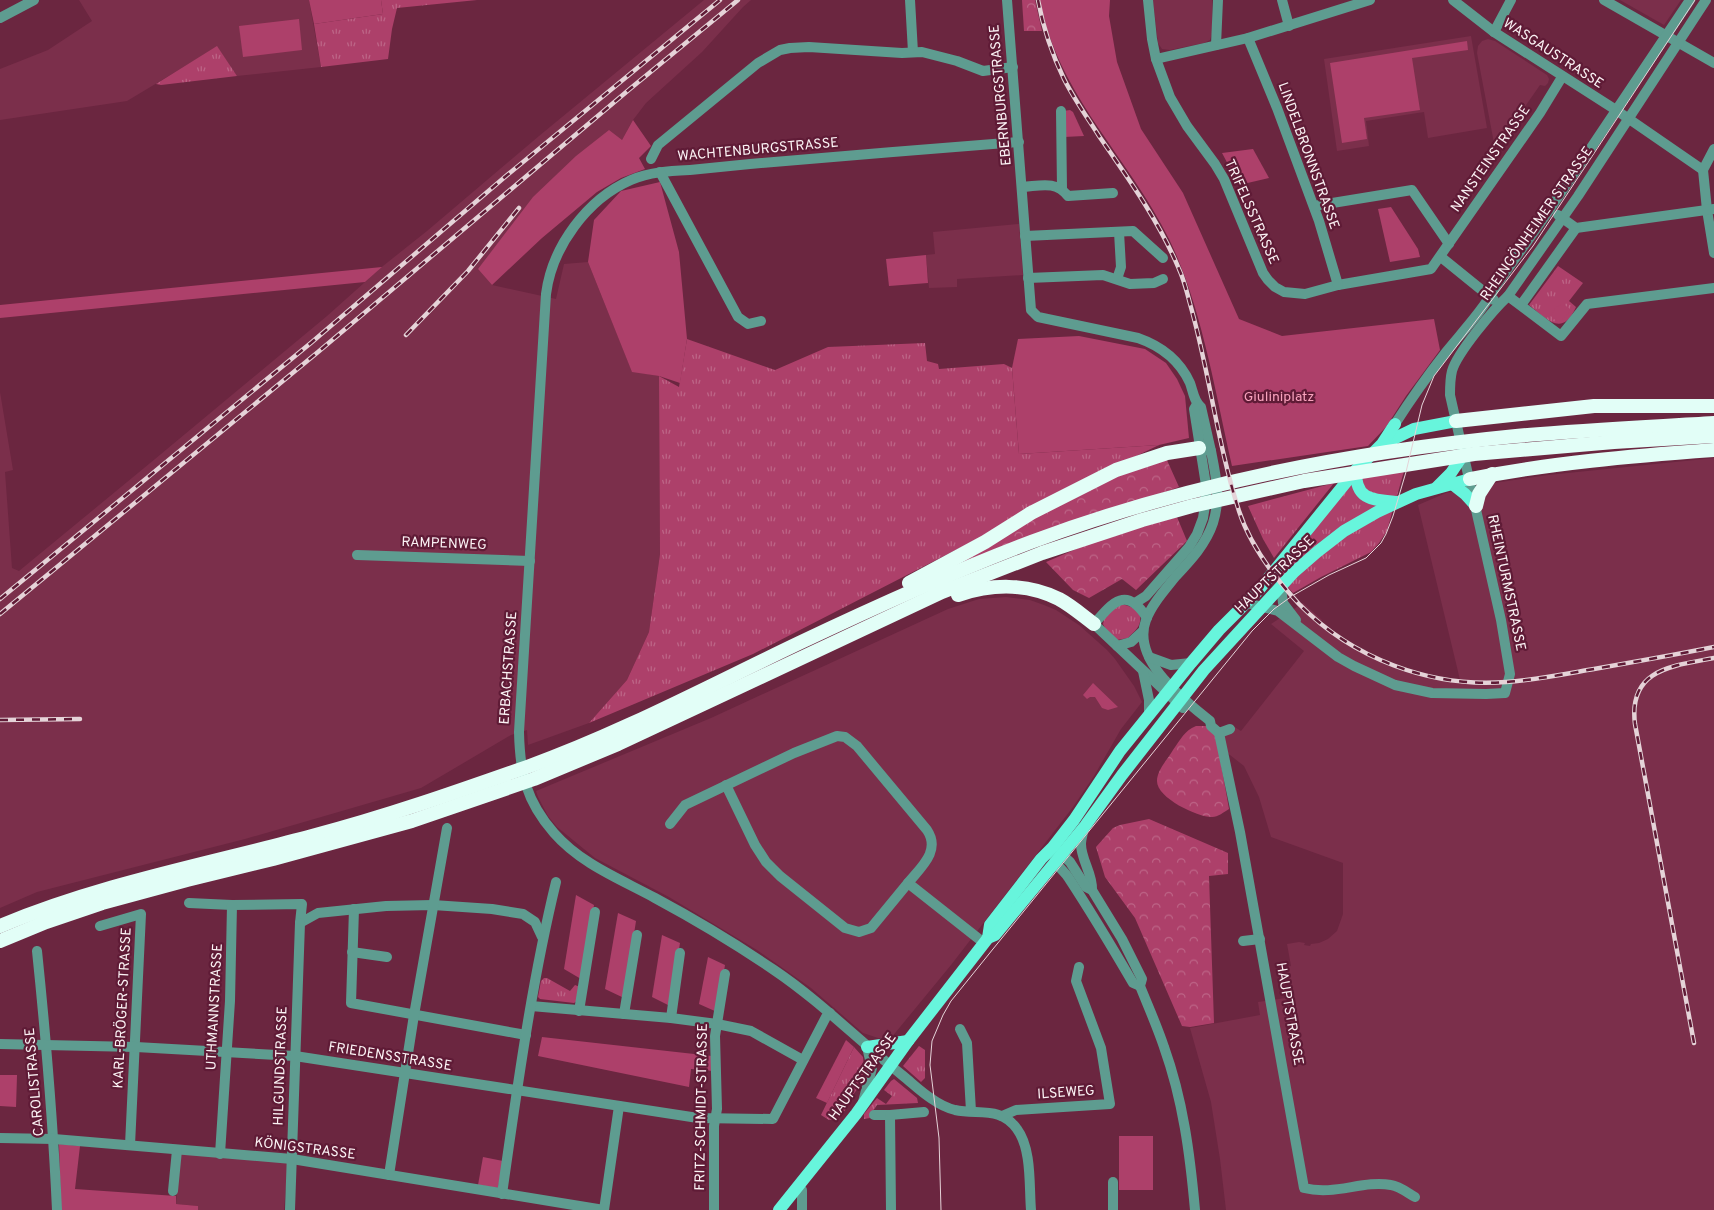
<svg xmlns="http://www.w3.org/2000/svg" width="1714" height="1210" viewBox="0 0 1714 1210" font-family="Overpass,sans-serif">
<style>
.built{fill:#7b2f4b}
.grass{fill:url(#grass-tufts)}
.forest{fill:url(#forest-crowns)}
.green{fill:#ad406a}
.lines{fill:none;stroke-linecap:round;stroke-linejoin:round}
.minor{stroke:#5e9c90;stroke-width:10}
.major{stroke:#67f5dc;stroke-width:12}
.highway{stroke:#e2fef7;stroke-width:14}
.tram{stroke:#e5d3d8;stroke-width:1}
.rail-casing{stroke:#e5d3d8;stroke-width:4.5}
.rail{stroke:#5f1b36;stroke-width:2.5;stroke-dasharray:8;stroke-linecap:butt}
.labels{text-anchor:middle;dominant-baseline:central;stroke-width:4.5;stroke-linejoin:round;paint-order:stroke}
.street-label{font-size:14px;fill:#fbf2f4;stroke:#5f1b36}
.park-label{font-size:14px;fill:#faa3be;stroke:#5f1b36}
</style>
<defs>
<pattern id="grass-tufts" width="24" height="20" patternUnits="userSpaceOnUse" patternTransform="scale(1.25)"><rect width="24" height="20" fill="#ad406a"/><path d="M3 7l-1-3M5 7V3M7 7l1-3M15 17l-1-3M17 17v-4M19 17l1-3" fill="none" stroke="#bd6587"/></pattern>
<pattern id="forest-crowns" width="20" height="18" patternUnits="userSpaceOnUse" patternTransform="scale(1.25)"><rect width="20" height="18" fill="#ad406a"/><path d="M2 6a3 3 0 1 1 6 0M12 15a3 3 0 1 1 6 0" fill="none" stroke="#bd6587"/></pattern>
</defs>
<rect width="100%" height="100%" fill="#6b2640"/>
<!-- built -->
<g class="built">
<polygon points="79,0 309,0 321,67 237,76 217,47 127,101 0,120 0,69 48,50 92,21"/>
<polygon points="704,0 751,0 743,7 702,52 646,103 633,120 622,140 478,269 492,285 556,299 564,264 588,262 632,371 659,376 660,554 649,632 627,680 589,723 528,745 527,730 511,735 421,788 245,839 37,892 0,908 0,392 13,470 5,472 12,568 19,571 155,459 327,316 383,266 427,231 539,136"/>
<polygon points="1153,0 1212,0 1212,34 1210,40 1204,43 1170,50 1162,49 1158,43 1157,35"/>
<polygon points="1620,0 1681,0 1664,25"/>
<polygon points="1471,36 1487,128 1428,138 1424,112 1366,121 1369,146 1337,151 1324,59"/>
<polygon points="1488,39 1495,41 1547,75 1549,79 1548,83 1545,86 1540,85 1504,137 1506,142 1503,146 1497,146 1494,143 1477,53 1478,46 1482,41"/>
<polygon points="1019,224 1023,275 957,279 957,287 929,288 926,255 935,254 933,232"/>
<polygon points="1714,458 1714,1210 1226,1210 1220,1159 1211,1102 1190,1028 1260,1015 1258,1002 1286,998 1281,972 1279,969 1291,966 1287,944 1299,942 1305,943 1304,945 1310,946 1311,944 1319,943 1328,939 1337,931 1343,914 1343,863 1271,837 1259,797 1244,766 1221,748 1218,734 1233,726 1241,731 1304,651 1271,624 1303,603 1322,620 1318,623 1337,638 1360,651 1405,672 1461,684 1418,505 1446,493 1494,483 1548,475"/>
<polygon points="1006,597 1030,600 1044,605 1056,610 1079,625 1107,650 1115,659 1134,686 1142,702 1121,729 1094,776 1073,807 951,965 891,1038 878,1038 863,1033 811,988 757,950 669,897 595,858 557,827 548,816 538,797 536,791 711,718 948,609 979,599"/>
<polygon points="180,1153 288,1162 284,1210 198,1210 198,1206 176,1204"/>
</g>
<!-- grass -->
<g class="grass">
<polygon points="381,0 477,0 397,8 392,29 388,59 321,67 314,24 383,14"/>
<polygon points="217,46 237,76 161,85 156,84"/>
<path d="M 1558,266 L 1583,283 L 1569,301 L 1576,307 C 1562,338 1547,319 1529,305 Z"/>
<polygon points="687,339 775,370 828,347 925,343 927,361 938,364 939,369 1004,364 1012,368 1019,454 1159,445 1023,511 979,538 753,654 589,723 627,680 649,632 660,554 659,376 679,387"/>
<polygon points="1404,471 1397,496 1388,497 1367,493 1360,478"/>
<polygon points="1334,483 1274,558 1263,539 1248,506"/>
<polygon points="1351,483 1379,505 1281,580 1277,575"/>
<polygon points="1393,509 1387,531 1379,543 1371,552 1321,577 1293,593 1287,586 1305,568 1353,531"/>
<path d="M 1121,604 C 1131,606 1145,611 1139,625 C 1137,630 1131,634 1128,638 L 1117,640 L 1108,634 L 1103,624 L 1105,616 Z"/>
<polygon points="544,978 547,978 570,991 575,985 580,987 577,1001 574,1003 540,999 538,997 541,981"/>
<polygon points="919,1046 925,1050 925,1078 921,1082 903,1066"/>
<polygon points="854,1047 863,1057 864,1069 862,1083 848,1101 846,1109 838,1119 829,1120 821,1115"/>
<polygon points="894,1079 917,1098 918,1103 877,1105 871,1114 870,1118 864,1119 864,1114 877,1098 886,1104 892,1096 884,1090 891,1081"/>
</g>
<!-- forest -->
<g class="forest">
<polygon points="1022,0 1035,0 1042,31 1024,31"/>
<path d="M 1166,458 L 1179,487 L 965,563 L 964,560 C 1026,522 1096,478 1166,458 Z"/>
<polygon points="1177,517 1187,541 1136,590 1122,579 1089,598 1073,590 1046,562 1104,537"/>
<path d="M 1196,726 L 1210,726 L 1215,730 L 1229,809 C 1224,812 1218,817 1212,817 C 1197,817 1157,798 1157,781 C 1157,770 1168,759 1173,750 C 1181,739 1184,731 1196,726 Z"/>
<polygon points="1149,819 1228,853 1228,874 1209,876 1214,1023 1190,1027 1182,1026 1135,918 1105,877 1096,847 1113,828 1120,825"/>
</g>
<!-- green -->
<g class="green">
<polygon points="309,0 381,0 383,14 314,24"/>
<path d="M 1040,0 L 1110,0 L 1109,16 L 1117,62 L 1141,129 L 1183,193 L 1239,319 L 1282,336 L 1434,319 L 1440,350 L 1406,396 L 1386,427 L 1368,446 L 1232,466 C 1215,392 1202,307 1169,239 C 1129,157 1057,94 1040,0 Z"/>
<polygon points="299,19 302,50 243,57 239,26"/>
<polygon points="1467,41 1468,50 1412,58 1420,110 1364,118 1367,139 1342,143 1330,63"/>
<polygon points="1070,110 1073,112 1084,136 1064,137 1063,111"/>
<polygon points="633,120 651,146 639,158 645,169 621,178 597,192 542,238 492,285 478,269 533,197 576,156 609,130 622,140"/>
<polygon points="1253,149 1269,178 1239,185 1222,153"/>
<polygon points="660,182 679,252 687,339 680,383 659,376 632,372 588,262 594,220 621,191"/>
<polygon points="1391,207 1418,249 1420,257 1390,262 1378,209"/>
<polygon points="926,255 928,283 889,286 886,259"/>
<polygon points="382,267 365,282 0,318 0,305"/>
<polygon points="1563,304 1569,308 1570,312 1561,320 1556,321 1551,316 1556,307"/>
<polygon points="1079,336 1145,349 1166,363 1177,379 1185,396 1189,438 1159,445 1019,454 1012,368 1018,339"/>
<polygon points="1093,683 1118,707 1108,710 1102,708 1095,697 1090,697 1087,699 1083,695"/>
<polygon points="576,895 594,905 581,979 564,969"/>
<polygon points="618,913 636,921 624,998 605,989"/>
<polygon points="662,935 680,943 670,1006 652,997"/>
<polygon points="708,957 725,965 717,1012 699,1004"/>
<polygon points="542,1037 712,1056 713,1071 691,1069 689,1087 538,1056"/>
<polygon points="846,1040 854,1047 827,1103 816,1098"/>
<polygon points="0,1075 17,1075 16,1107 0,1106"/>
<rect x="1119" y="1136" width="34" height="54"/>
<polygon points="59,1144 80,1146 75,1189 176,1196 176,1204 198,1206 198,1210 61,1210"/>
<polygon points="483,1157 503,1161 498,1188 478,1185"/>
</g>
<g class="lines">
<!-- minor -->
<g class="minor">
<polyline points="910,0 913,52"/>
<path d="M 1007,0 L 1031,310 L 1038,317 L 1138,338 C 1161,346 1180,361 1190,383 C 1193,391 1194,402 1201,407 L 1211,451"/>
<polyline points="1148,0 1152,39 1156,59 1170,97 1187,126 1215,164 1224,179 1263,273 1268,280 1275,287 1284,292 1305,294 1338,285 1431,269 1540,113 1562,77"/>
<polyline points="1282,0 1289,26"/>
<polyline points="1453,0 1494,32 1616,110 1703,170"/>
<polyline points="1604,0 1714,63"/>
<polyline points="0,18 34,0"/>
<polyline points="1494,32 1511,0"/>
<polyline points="1248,38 1277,108 1319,221 1338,285"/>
<polyline points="1216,45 1218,0"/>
<polyline points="1156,59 1248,38 1370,0"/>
<polyline points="1061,111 1062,189"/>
<path d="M 1019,142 C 929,149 840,156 750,164 C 730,166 710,168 690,170 C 670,171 649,172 631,180 C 587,199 552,247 546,294 L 519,732 C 520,774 526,801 554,833 C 581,864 620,879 655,898 C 696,920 736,944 774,970 C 820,1001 859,1041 902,1075 C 912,1083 921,1092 932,1099 C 939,1104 947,1108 955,1110 C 978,1115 1001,1106 1017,1129 C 1032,1149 1029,1186 1031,1210"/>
<polyline points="1714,149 1703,170 1707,210 1714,253"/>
<polyline points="651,159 658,145 758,63 780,50 790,48 809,47 902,53 922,52 957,61 983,71 1013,67"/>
<polyline points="660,172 738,317 748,324 761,321"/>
<path d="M 1022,187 C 1040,186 1055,180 1068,196 L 1113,193"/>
<polyline points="1314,206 1412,190 1449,244"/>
<polyline points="1558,215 1576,228 1714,209"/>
<polyline points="1025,236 1133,231 1163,258"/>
<polyline points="1441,257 1494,300"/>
<polyline points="1028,278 1103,275 1130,284 1154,283 1163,279"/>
<polyline points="1117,279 1121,267 1119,232"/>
<polyline points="1508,296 1561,336 1587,304 1714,288"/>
<polyline points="1521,305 1576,228"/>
<path d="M 1395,424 C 1411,399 1428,375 1446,352 C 1464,330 1484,309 1497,284 L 1550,209 L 1690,0"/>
<path d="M 1205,450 L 1211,451 C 1216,476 1221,498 1213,523 C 1206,544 1191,560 1176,576 C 1165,590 1152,604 1146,620 C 1131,660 1183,699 1210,721 L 1211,726 L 1219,733 L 1230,729"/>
<polyline points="357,555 530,561"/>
<polyline points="1281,587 1283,603 1296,620"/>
<polyline points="1135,603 1146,596 1189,547 1197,534 1203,518 1206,499 1206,485 1194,409 1197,404"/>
<path d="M 1247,603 L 1278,611 L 1338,657 L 1354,666 L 1395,685 L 1432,693 L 1486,694 L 1505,693 L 1510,674 L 1501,620 L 1450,395 C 1450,387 1450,379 1452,371 C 1457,353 1493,310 1508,296 L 1578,196 L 1706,0"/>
<path d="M 1147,618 C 1126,585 1112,603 1094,624 L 1183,708"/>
<polyline points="1117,646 1131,642 1143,631"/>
<polyline points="1149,657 1171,665 1191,663"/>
<polyline points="1143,671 1149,700 1149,716"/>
<path d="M 1219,733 L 1240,832 L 1304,1188 C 1335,1196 1362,1180 1391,1185 C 1399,1186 1408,1193 1415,1197"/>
<polyline points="726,785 755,845 766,862 780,876 845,928 859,932 871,928 908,883"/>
<path d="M 670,824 L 685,805 L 794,753 L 837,736 L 845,737 L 857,746 L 927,830 C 941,851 921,867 908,883 L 984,943"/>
<path d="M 1084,828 C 1083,833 1081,839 1081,844 C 1081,860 1093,874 1092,890"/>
<path d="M 1057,850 L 1070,862 L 1086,887 L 1092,890 L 1122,939 L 1142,979 L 1140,986 C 1148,1006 1157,1026 1164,1047 C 1183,1100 1190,1154 1195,1210"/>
<path d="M 1054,855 C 1054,864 1063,870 1068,877 C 1091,912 1112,947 1133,983 L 1140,986"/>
<polyline points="189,903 232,905 302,904 300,923 318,913 386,906 433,905 492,909 523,914 535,922 542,937"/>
<polyline points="354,909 351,1003 526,1035"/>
<polyline points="100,926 141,914 130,1145"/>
<polyline points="1243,941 1260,939"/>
<path d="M 37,951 C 46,1038 53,1123 57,1210"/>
<polyline points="352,952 387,957"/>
<polyline points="531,1006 671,1018 717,1024 751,1031 803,1060"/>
<polyline points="579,1011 595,912"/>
<polyline points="624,1014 637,935"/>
<polyline points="671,1018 680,953"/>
<polyline points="960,1029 967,1043 971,1111"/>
<polyline points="0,1044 136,1047 295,1056 698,1118 773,1119 826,1017 830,1013"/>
<polyline points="863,1102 872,1068 867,1047"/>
<polyline points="874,1115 890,1115 891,1210"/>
<polyline points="890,1115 924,1112"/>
<polyline points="1002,1116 1016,1110 1110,1104 1101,1048 1076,981 1079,967"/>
<polyline points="0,1138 54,1139 292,1159 604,1210"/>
<polyline points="220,1154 230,1001 232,905"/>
<polyline points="389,1175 414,1015 447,828"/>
<polyline points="798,1186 802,1190 802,1210"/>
<polyline points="173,1191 177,1150"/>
<path d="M 502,1194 C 517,1090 531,985 556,882"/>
<polyline points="290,1210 300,923"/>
<polyline points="604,1210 619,1106"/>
<polyline points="714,1210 714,1126 717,1109 715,1036 725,974"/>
<polyline points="1113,1210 1113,1182"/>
</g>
<!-- major -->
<g class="major">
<polyline points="1385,443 1414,429 1456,421"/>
<path d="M 1356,470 C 1355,500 1372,500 1397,502"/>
<polyline points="1451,483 1465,494 1476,506"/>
<polyline points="1437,487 1451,473 1463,455"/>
<polyline points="988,938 990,925 1041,859 1053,847 1074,820 1120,751 1191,663 1219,630 1257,592 1356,470 1382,444 1395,424"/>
<polyline points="867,1047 908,1041"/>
<polyline points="779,1210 856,1114 908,1041 988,938 995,935 1085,826 1122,775 1204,670 1294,572 1317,552 1344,531 1377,512 1416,494 1470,479"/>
</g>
<!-- highway -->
<g class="highway">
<polyline points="1456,421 1594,406 1714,406"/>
<path d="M 1470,479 C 1550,463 1632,456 1714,450"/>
<polyline points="1476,506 1479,494 1492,474"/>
<polyline points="909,583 985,542 1031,513 1116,470 1167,453 1199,448"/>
<path d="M 958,595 C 991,584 1027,583 1059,599 C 1072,606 1083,616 1094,624"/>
<path d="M 0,926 C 100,884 208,864 312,836 C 385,817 456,792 527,767 C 621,733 709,686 799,643 C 875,607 952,572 1031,542 C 1186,484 1351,452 1516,436 C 1581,430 1648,427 1714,423"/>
<polyline points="0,941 46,922 102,903 187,880 273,859 412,821 534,779 618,744 942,592 1042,553 1142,520 1192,506 1304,481 1474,454 1614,442 1714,436"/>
</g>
<!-- tram -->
<polyline class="tram" points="941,1210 939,1138 930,1065 932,1041 943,1015 951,1001 993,949 1252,631 1274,609 1292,596 1329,575 1366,558 1381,543 1386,534 1393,516 1406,472 1422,405 1434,376 1533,246 1695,0"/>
<defs>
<g id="rail">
<path d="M 1038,0 C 1043,27 1052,54 1064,79 C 1074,99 1087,117 1099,136 C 1128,178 1159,221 1179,269 C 1185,282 1188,297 1192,311 C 1210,377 1218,446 1239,511 C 1250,545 1275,578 1299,604 C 1352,658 1430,688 1506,682 C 1535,680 1565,674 1594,669 C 1634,662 1674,655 1714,647"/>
<polyline points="406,335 468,271 519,208"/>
<polyline points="0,599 312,342 506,176 720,0"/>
<polyline points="0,614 318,352 631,88 738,0"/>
<polyline points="0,720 80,719"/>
<path d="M 1694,1043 L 1635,724 C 1628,669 1672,666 1714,658"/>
</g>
</defs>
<!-- rail casing -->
<use href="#rail" class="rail-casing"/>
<!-- rail -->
<use href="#rail" class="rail"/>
</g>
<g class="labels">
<!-- street labels -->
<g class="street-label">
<text transform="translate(1553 54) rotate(33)">WASGAUSTRASSE</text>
<text transform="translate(1001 95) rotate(-95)">EBERNBURGSTRASSE</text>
<text transform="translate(758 150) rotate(-5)">WACHTENBURGSTRASSE</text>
<text transform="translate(1308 156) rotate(70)">LINDELBRONNSTRASSE</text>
<text transform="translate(1491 159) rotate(-55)">NANSTEINSTRASSE</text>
<text transform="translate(1251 212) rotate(66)">TRIFELSSTRASSE</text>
<text transform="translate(1537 224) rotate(-55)">RHEINGÖNHEIMER STRASSE</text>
<text transform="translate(444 544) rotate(2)">RAMPENWEG</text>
<text transform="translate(1275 575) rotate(-44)">HAUPTSTRASSE</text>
<text transform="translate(1506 583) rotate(78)">RHEINTURMSTRASSE</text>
<text transform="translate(509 668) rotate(-86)">ERBACHSTRASSE</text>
<text transform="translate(215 1007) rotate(-87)">UTHMANNSTRASSE</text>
<text transform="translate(123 1008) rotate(-87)">KARL-BRÖGER-STRASSE</text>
<text transform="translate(1289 1014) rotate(80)">HAUPTSTRASSE</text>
<text transform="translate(390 1057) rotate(9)">FRIEDENSSTRASSE</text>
<text transform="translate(281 1066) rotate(-88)">HILGUNDSTRASSE</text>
<text transform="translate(863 1077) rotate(-54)">HAUPTSTRASSE</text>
<text transform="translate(35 1082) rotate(-95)">CAROLISTRASSE</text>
<text transform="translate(1066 1093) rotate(-4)">ILSEWEG</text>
<text transform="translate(702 1107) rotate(-89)">FRITZ-SCHMIDT-STRASSE</text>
<text transform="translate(305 1149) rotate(7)">KÖNIGSTRASSE</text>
</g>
<!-- park labels -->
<g class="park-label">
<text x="1279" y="397">Giuliniplatz</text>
</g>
</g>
</svg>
